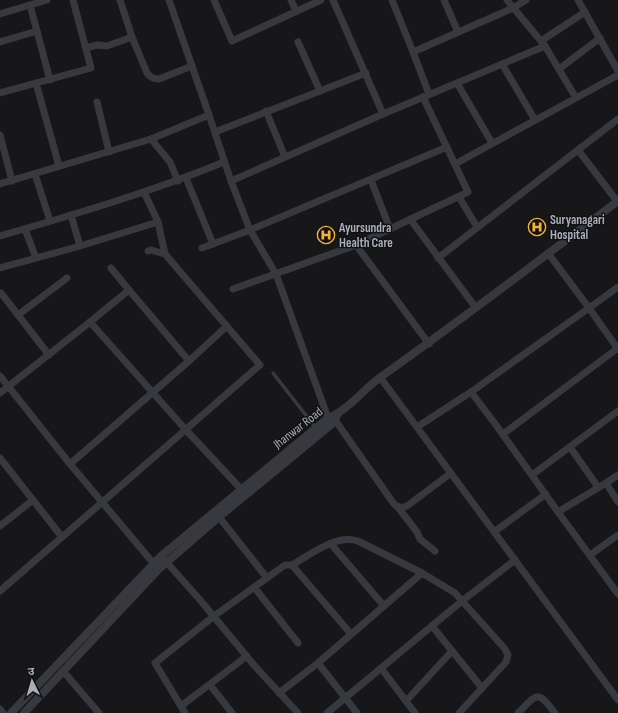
<svg xmlns="http://www.w3.org/2000/svg" width="618" height="713" viewBox="0 0 618 713" font-family="'Sofia Sans Condensed','Noto Sans Devanagari',sans-serif">
<style>
.lines{fill:none;stroke-linecap:round;stroke-linejoin:round}
.service{stroke:#38393e;stroke-width:3.5}
.minor{stroke:#38393e;stroke-width:7}
.tertiary{stroke:#38393e;stroke-width:8}
.labels{text-anchor:middle;dominant-baseline:central;stroke-width:3;stroke-linejoin:round;paint-order:stroke}
.poi-label{font-size:13px;font-weight:bold;fill:#a9aeb9;stroke:#121214;text-anchor:start}
.street-label{font-size:13px;fill:#a9aeb9;stroke:#121214}
</style>
<rect width="100%" height="100%" fill="#171719"/>
<g class="lines">
<!-- service -->
<polyline class="service" points="273,373 315,427"/>
<!-- minor -->
<g class="minor">
<path d="M 120,0 L 132,37 L 147,73 C 151,78 154,79 159,79 L 192,66"/>
<polyline points="214,0 232,41 321,0"/>
<polyline points="291,0 296,11"/>
<polyline points="392,0 413,52"/>
<polyline points="444,0 458,32"/>
<polyline points="507,0 545,46"/>
<polyline points="578,0 618,71"/>
<polyline points="30,5 50,80"/>
<polyline points="0,14 47,0"/>
<polyline points="541,41 585,12"/>
<polyline points="0,42 37,31"/>
<polyline points="298,42 320,91"/>
<polyline points="86,48 97,45 107,46 132,37"/>
<polyline points="502,64 535,120"/>
<polyline points="559,69 600,38"/>
<polyline points="36,83 59,166"/>
<polyline points="457,83 492,143"/>
<polyline points="0,93 91,68 73,0"/>
<polyline points="429,94 413,52 513,8 526,0"/>
<polyline points="97,102 109,152"/>
<polyline points="266,111 285,157"/>
<polyline points="383,114 545,46 576,98 618,75"/>
<polyline points="209,115 231,181 383,114 333,0"/>
<polyline points="215,132 366,73"/>
<polyline points="0,135 12,181"/>
<polyline points="151,139 170,162 178,181"/>
<polyline points="578,150 617,201"/>
<polyline points="455,164 576,98"/>
<polyline points="35,174 50,221"/>
<polyline points="186,178 213,244"/>
<polyline points="371,180 390,229"/>
<polyline points="231,181 250,230 276,274 328,418"/>
<polyline points="0,184 151,139 209,115 169,0"/>
<polyline points="144,192 158,222 165,254 151,250 148,251"/>
<polyline points="459,197 477,227"/>
<polyline points="71,215 80,246"/>
<polyline points="410,219 476,308"/>
<polyline points="25,229 36,258"/>
<path d="M 0,236 C 76,214 151,192 224,162"/>
<polyline points="356,245 429,344"/>
<polyline points="202,248 250,230 447,147"/>
<polyline points="438,258 618,119"/>
<polyline points="0,268 80,246 158,222"/>
<polyline points="111,268 129,290"/>
<polyline points="618,287 589,308 618,349"/>
<polyline points="233,289 356,245 468,192 423,97"/>
<polyline points="1,293 49,355"/>
<polyline points="18,315 67,278"/>
<polyline points="189,361 227,326"/>
<polyline points="0,376 70,464 154,564"/>
<polyline points="380,377 618,700"/>
<polyline points="471,392 589,308 548,253"/>
<polyline points="0,393 90,322 186,430 241,489"/>
<path d="M 335,420 L 394,504 C 398,508 402,508 407,506 L 451,473"/>
<polyline points="417,427 471,392 496,425 558,512 606,483 618,502"/>
<polyline points="503,434 618,348"/>
<polyline points="570,447 598,487"/>
<polyline points="0,458 62,537"/>
<polyline points="70,464 189,361 129,290 90,322"/>
<polyline points="532,475 618,411"/>
<polyline points="606,483 618,475"/>
<polyline points="397,506 417,532 420,539 435,551"/>
<polyline points="558,512 618,594"/>
<polyline points="219,517 267,578"/>
<polyline points="0,526 33,500"/>
<polyline points="494,532 546,494"/>
<polyline points="331,544 384,606"/>
<polyline points="590,555 618,535"/>
<polyline points="161,556 201,601 253,664 298,713"/>
<path d="M 292,565 C 311,554 336,534 358,541 L 422,573 L 455,593 L 505,649 L 508,655 L 506,662 L 459,713"/>
<polyline points="254,587 298,643"/>
<polyline points="0,591 260,365 165,254"/>
<polyline points="432,626 482,688"/>
<polyline points="381,668 415,713"/>
<polyline points="63,671 99,713"/>
<polyline points="210,685 232,713"/>
<polyline points="279,693 318,663"/>
<polyline points="406,701 452,651"/>
<polyline points="181,706 247,656"/>
<polyline points="0,709 3,713"/>
<polyline points="185,713 155,663 214,616 285,565 292,565 351,634"/>
<polyline points="327,713 462,601 515,560"/>
<polyline points="357,713 318,663 422,573"/>
<path d="M 518,713 C 538,693 537,690 555,713"/>
</g>
<!-- tertiary -->
<g class="tertiary">
<path d="M 11,713 L 161,556 L 328,418 C 349,410 363,389 382,376 C 462,319 540,260 618,201"/>
<polyline points="24,713 159,569 219,517 332,424 338,414"/>
</g>
</g>
<!-- icons -->
<defs>
<symbol id="hospital-ring" viewBox="-11 -11 22 22"><circle r="9.5" fill="#121214" stroke="#f2b236" stroke-width="1.5"/><path d="M-5-5h3v3.5h4V-5h3V5h-3V1.5h-4V5h-3Z" fill="#f2b236"/></symbol>
</defs>
<g fill-rule="evenodd">
<use href="#hospital-ring" x="527" y="217" width="20" height="20"/>
<use href="#hospital-ring" x="316" y="225" width="20" height="20"/>
</g>
<g class="labels">
<!-- poi labels -->
<g class="poi-label">
<text x="550" y="220">Suryanagari<tspan x="550" dy="15">Hospital</tspan></text>
<text x="339" y="228">Ayursundra<tspan x="339" dy="15">Health Care</tspan></text>
</g>
<!-- street labels -->
<g class="street-label">
<text transform="translate(298 428) rotate(-38)">Jhanwar Road</text>
</g>
</g>
<!-- north arrow -->
<g transform="translate(32 681) rotate(355)" stroke="#121214" stroke-width="3" paint-order="stroke">
<path d="M0-3L7 15L0 10L-7 15Z" fill="#a9aeb9"/>
<text y="-6" font-size="11" font-weight="bold" text-anchor="middle" fill="#a9aeb9">उ</text>
</g>
</svg>
